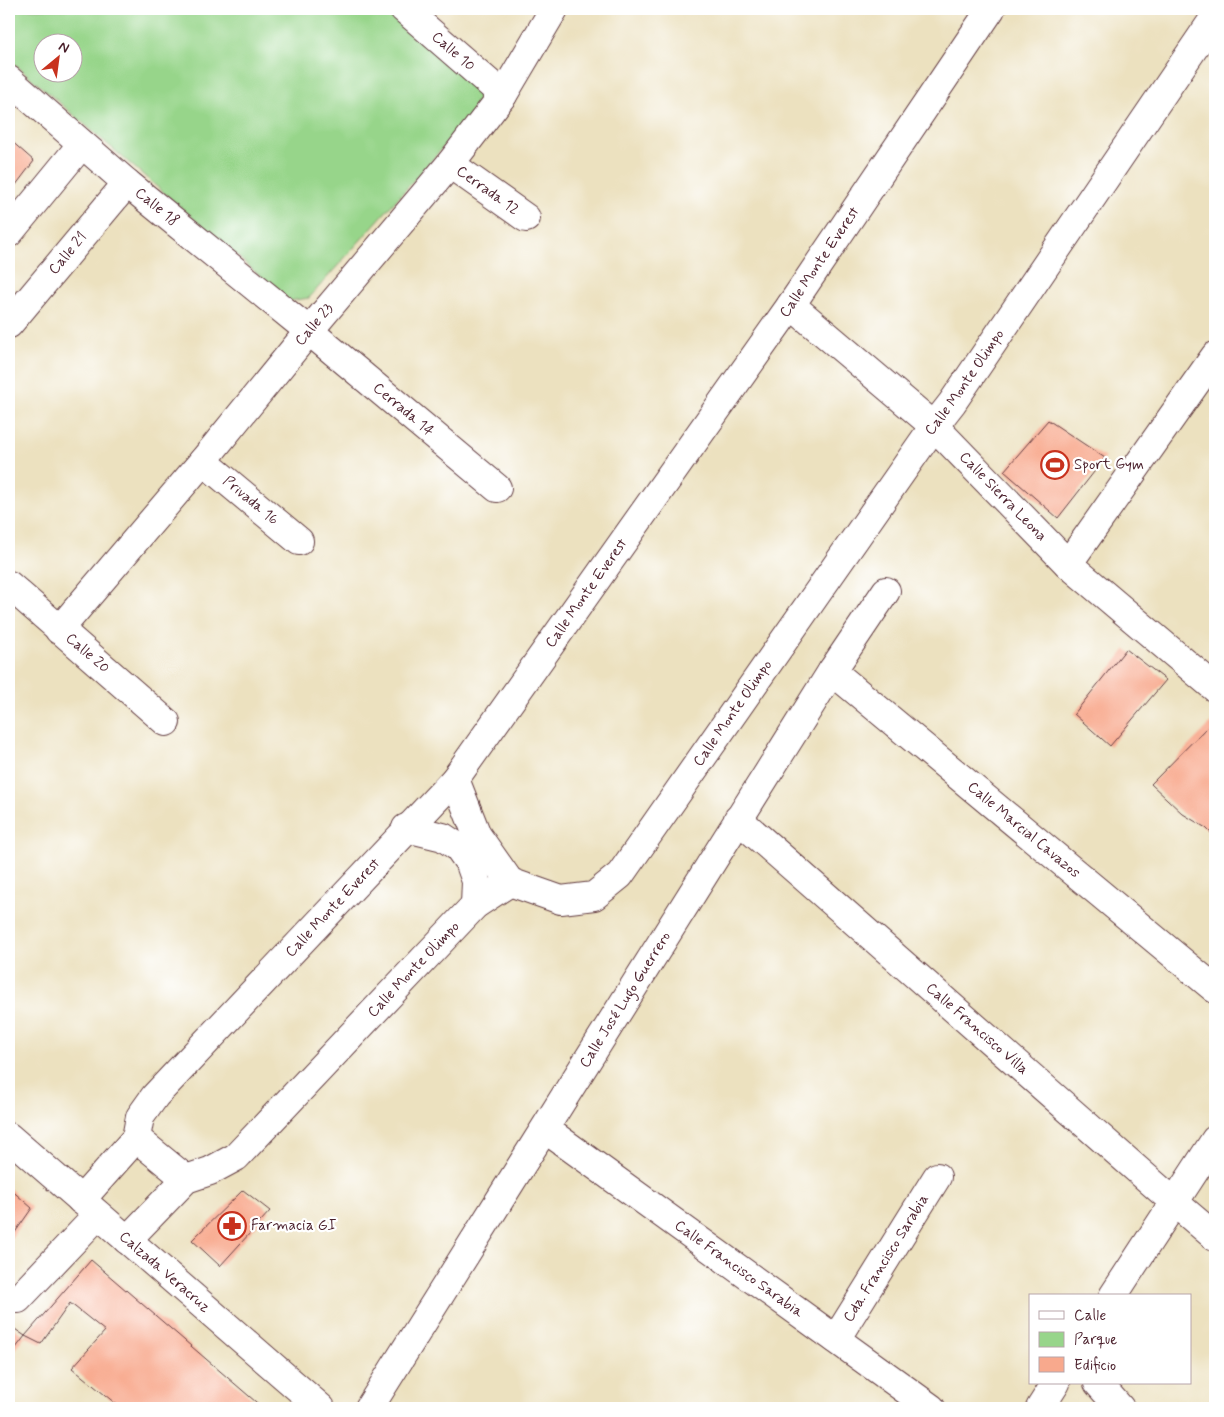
<svg xmlns="http://www.w3.org/2000/svg" width="1224" height="1417" viewBox="0 0 1224 1417" font-family="Mynerve,sans-serif">
<style>
.green{fill:#97d58a;stroke:#707a5a;fill-rule:evenodd}
.building{fill:#f8a98d}
.lines{fill:none;stroke-linecap:round;stroke-linejoin:round}
.minor-casing{stroke:#623c41;stroke-width:30}
.minor{stroke:#fff;stroke-width:28}
.labels{text-anchor:middle;dominant-baseline:central;stroke-width:4.5;stroke-linejoin:round;paint-order:stroke}
.street-label{font-size:15px;fill:#4a1f2b;stroke:#fff}
.poi-label{font-size:15px;fill:#4a1f2b;stroke:#fff;text-anchor:start}
</style>
<rect width="100%" height="100%" fill="#fff"/>
<filter id="ink" filterUnits="userSpaceOnUse"><feTurbulence type="fractalNoise" baseFrequency=".02" numOctaves="2"/><feDisplacementMap in="SourceGraphic" scale="10" xChannelSelector="R" yChannelSelector="G"/><feConvolveMatrix kernelMatrix="1 2 1 2 8 2 1 2 1" color-interpolation-filters="sRGB"/></filter>
<filter id="wash" filterUnits="userSpaceOnUse"><feTurbulence type="fractalNoise" baseFrequency=".0096" numOctaves="4" result="noise"/><feDisplacementMap in="SourceGraphic" scale="20" xChannelSelector="R" yChannelSelector="G"/><feGaussianBlur stdDeviation="1.12" result="paint"/><feColorMatrix in="noise" values="0 0 0 0 0 0 0 0 0 0 0 0 0 0 0 0 0 1.4 0 .05"/><feComposite in="paint" operator="in"/></filter>
<g filter="url(#wash)">
<rect width="100%" height="100%" fill="#ece1bf"/>
<!-- green -->
<path class="green" d="M 9,9 L 387,9 L 477,86 L 479,107 L 309,298 L 289,301 L 9,59 ZM 42,42 L 72,42 L 72,72 L 42,72 Z"/>
<g id="blocks">
<!-- building -->
<g class="building">
<polygon points="9,139 34,161 9,194"/>
<polygon points="1048,420 1105,458 1058,518 1004,471"/>
<polygon points="1126,649 1166,680 1110,746 1074,714"/>
<polygon points="1215,719 1215,837 1206,828 1183,814 1151,784"/>
<polygon points="9,1188 32,1208 9,1241"/>
<polygon points="243,1190 270,1211 220,1266 192,1240"/>
<polygon points="91,1260 249,1396 263,1408 121,1408 72,1368 105,1331 70,1303 41,1344 25,1336"/>
<polygon points="9,1325 25,1336 9,1357"/>
</g>
</g>
</g>
<g filter="url(#ink)">
<use href="#blocks" fill-opacity="0" stroke="#623c41" stroke-width="1"/>
<g class="lines">
<defs>
<g id="minor">
<path id="s1" d="M 404,9 L 503,95"/>
<path id="s2" d="M 9,80 L 127,183 L 309,331 L 497,488"/>
<path id="s3" d="M 450,164 L 526,218"/>
<polyline points="9,233 82,144"/>
<path id="s4" d="M 791,305 L 934,426 L 1068,564 L 1215,688"/>
<path id="s5" d="M 9,324 L 127,183"/>
<path id="s6" d="M 203,461 L 299,541"/>
<polyline points="1068,564 1215,356"/>
<path id="s7" d="M 9,585 L 166,722"/>
<path id="s8" d="M 59,630 L 203,461 L 309,331 L 450,164 L 503,95 L 554,9"/>
<path id="s9" d="M 832,671 L 1215,989"/>
<polyline points="455,779 477,835 510,882"/>
<path id="s10" d="M 738,819 L 1174,1202 L 1215,1237"/>
<polyline points="406,828 443,837 458,847 470,864 476,881 475,905"/>
<path id="s11" d="M 510,882 L 561,900 L 594,896 L 620,875 L 934,426 L 952,403 L 1215,17"/>
<path id="s12" d="M 545,1129 L 931,1408"/>
<path id="s13" d="M 9,1137 L 321,1408"/>
<polyline points="136,1138 186,1179"/>
<path id="s14" d="M 81,1200 L 136,1138 L 140,1117 L 155,1096 L 455,779 L 791,305 L 991,9"/>
<path id="s15" d="M 127,1240 L 186,1179 L 210,1171 L 236,1157 L 475,905 L 510,882"/>
<polyline points="1113,1296 1215,1140"/>
<polyline points="18,1299 98,1215"/>
<path id="s16" d="M 836,1339 L 937,1177"/>
<polyline points="1098,1383 1120,1408"/>
<path id="s17" d="M 369,1408 L 832,671 L 886,591"/>
<polyline points="1040,1408 1056,1383"/>
</g>
</defs>
<!-- minor casing -->
<use href="#minor" class="minor-casing"/>
<!-- minor -->
<use href="#minor" class="minor"/>
</g>
</g>
<!-- icons -->
<defs>
<symbol id="stadium-ring" viewBox="-11 -11 22 22"><circle r="9.5" fill="#fff" stroke="#c8321e" stroke-width="1.5"/><path d="M0-5a6.5 5 0 1 0 0 10a6.5 5 0 1 0 0-10ZM-3.5-1.8h7v3.6h-7Z" fill="#c8321e"/></symbol>
<symbol id="pharmacy-ring" viewBox="-11 -11 22 22"><circle r="9.5" fill="#fff" stroke="#c8321e" stroke-width="1.5"/><path d="M-2-6h4v4h4v4h-4v4h-4v-4h-4v-4h4Z" fill="#c8321e"/></symbol>
</defs>
<g fill-rule="evenodd">
<use href="#stadium-ring" x="1039" y="449" width="32" height="32"/>
<use href="#pharmacy-ring" x="216" y="1210" width="32" height="32"/>
</g>
<g class="labels">
<!-- street labels -->
<g class="street-label">
<text stroke="none"><textPath href="#s1" startOffset="65">Calle 10</textPath></text>
<text stroke="none"><textPath href="#s3" startOffset="46">Cerrada 12</textPath></text>
<text stroke="none"><textPath href="#s2" startOffset="195">Calle 18</textPath></text>
<text stroke="none"><textPath href="#s5" startOffset="92">Calle 21</textPath></text>
<text stroke="none"><textPath href="#s14" startOffset="1199">Calle Monte Everest</textPath></text>
<text stroke="none"><textPath href="#s8" startOffset="398">Calle 23</textPath></text>
<text stroke="none"><textPath href="#s11" startOffset="722">Calle Monte Olimpo</textPath></text>
<text stroke="none"><textPath href="#s2" startOffset="514">Cerrada 14</textPath></text>
<text stroke="none"><textPath href="#s4" startOffset="286">Calle Sierra Leona</textPath></text>
<text stroke="none"><textPath href="#s6" startOffset="62">Privada 16</textPath></text>
<text stroke="none"><textPath href="#s14" startOffset="794">Calle Monte Everest</textPath></text>
<text stroke="none"><textPath href="#s7" startOffset="104">Calle 20</textPath></text>
<text stroke="none"><textPath href="#s11" startOffset="318">Calle Monte Olimpo</textPath></text>
<text stroke="none"><textPath href="#s9" startOffset="249">Calle Marcial Cavazos</textPath></text>
<text stroke="none"><textPath href="#s14" startOffset="389">Calle Monte Everest</textPath></text>
<text stroke="none"><textPath href="#s15" startOffset="398">Calle Monte Olimpo</textPath></text>
<text stroke="none"><textPath href="#s17" startOffset="482">Calle José Lugo Guerrero</textPath></text>
<text stroke="none"><textPath href="#s10" startOffset="318">Calle Francisco Villa</textPath></text>
<text stroke="none"><textPath href="#s16" startOffset="95">Cda. Francisco Sarabia</textPath></text>
<text stroke="none"><textPath href="#s12" startOffset="239">Calle Francisco Sarabia</textPath></text>
<text stroke="none"><textPath href="#s13" startOffset="206">Calzada Veracruz</textPath></text>
</g>
<!-- poi labels -->
<g class="poi-label">
<text x="1074" y="465">Sport Gym</text>
<text x="251" y="1226">Farmacia GI</text>
</g>
</g>
<!-- margin -->
<rect width="1224" height="1417" fill="none" stroke="#fff" stroke-width="30"/>
<!-- legend -->
<rect x="1029" y="1294" width="162" height="90" fill="#ffffff" stroke="#b7a5aa"/>
<rect x="1039" y="1311" width="25" height="8" fill="#ffffff" stroke="#b7a5aa"/>
<text x="1074" y="1320" font-size="15" fill="#4a1f2b">Calle</text>
<rect x="1039" y="1332" width="25" height="15" fill="#97d58a" stroke="#b7a5aa"/>
<text x="1074" y="1344" font-size="15" fill="#4a1f2b">Parque</text>
<rect x="1039" y="1357" width="25" height="15" fill="#f8a98d" stroke="#b7a5aa"/>
<text x="1074" y="1370" font-size="15" fill="#4a1f2b">Edificio</text>
<!-- north arrow -->
<g transform="translate(58 58) rotate(29)"><circle r="24" fill="#ffffff" stroke="#b7a5aa"/>
<path d="M0-4L9 19L0 12L-9 19Z" fill="#c8321e"/>
<text y="-8" font-size="14" font-weight="bold" text-anchor="middle" fill="#4a1f2b">N</text>
</g>
</svg>
